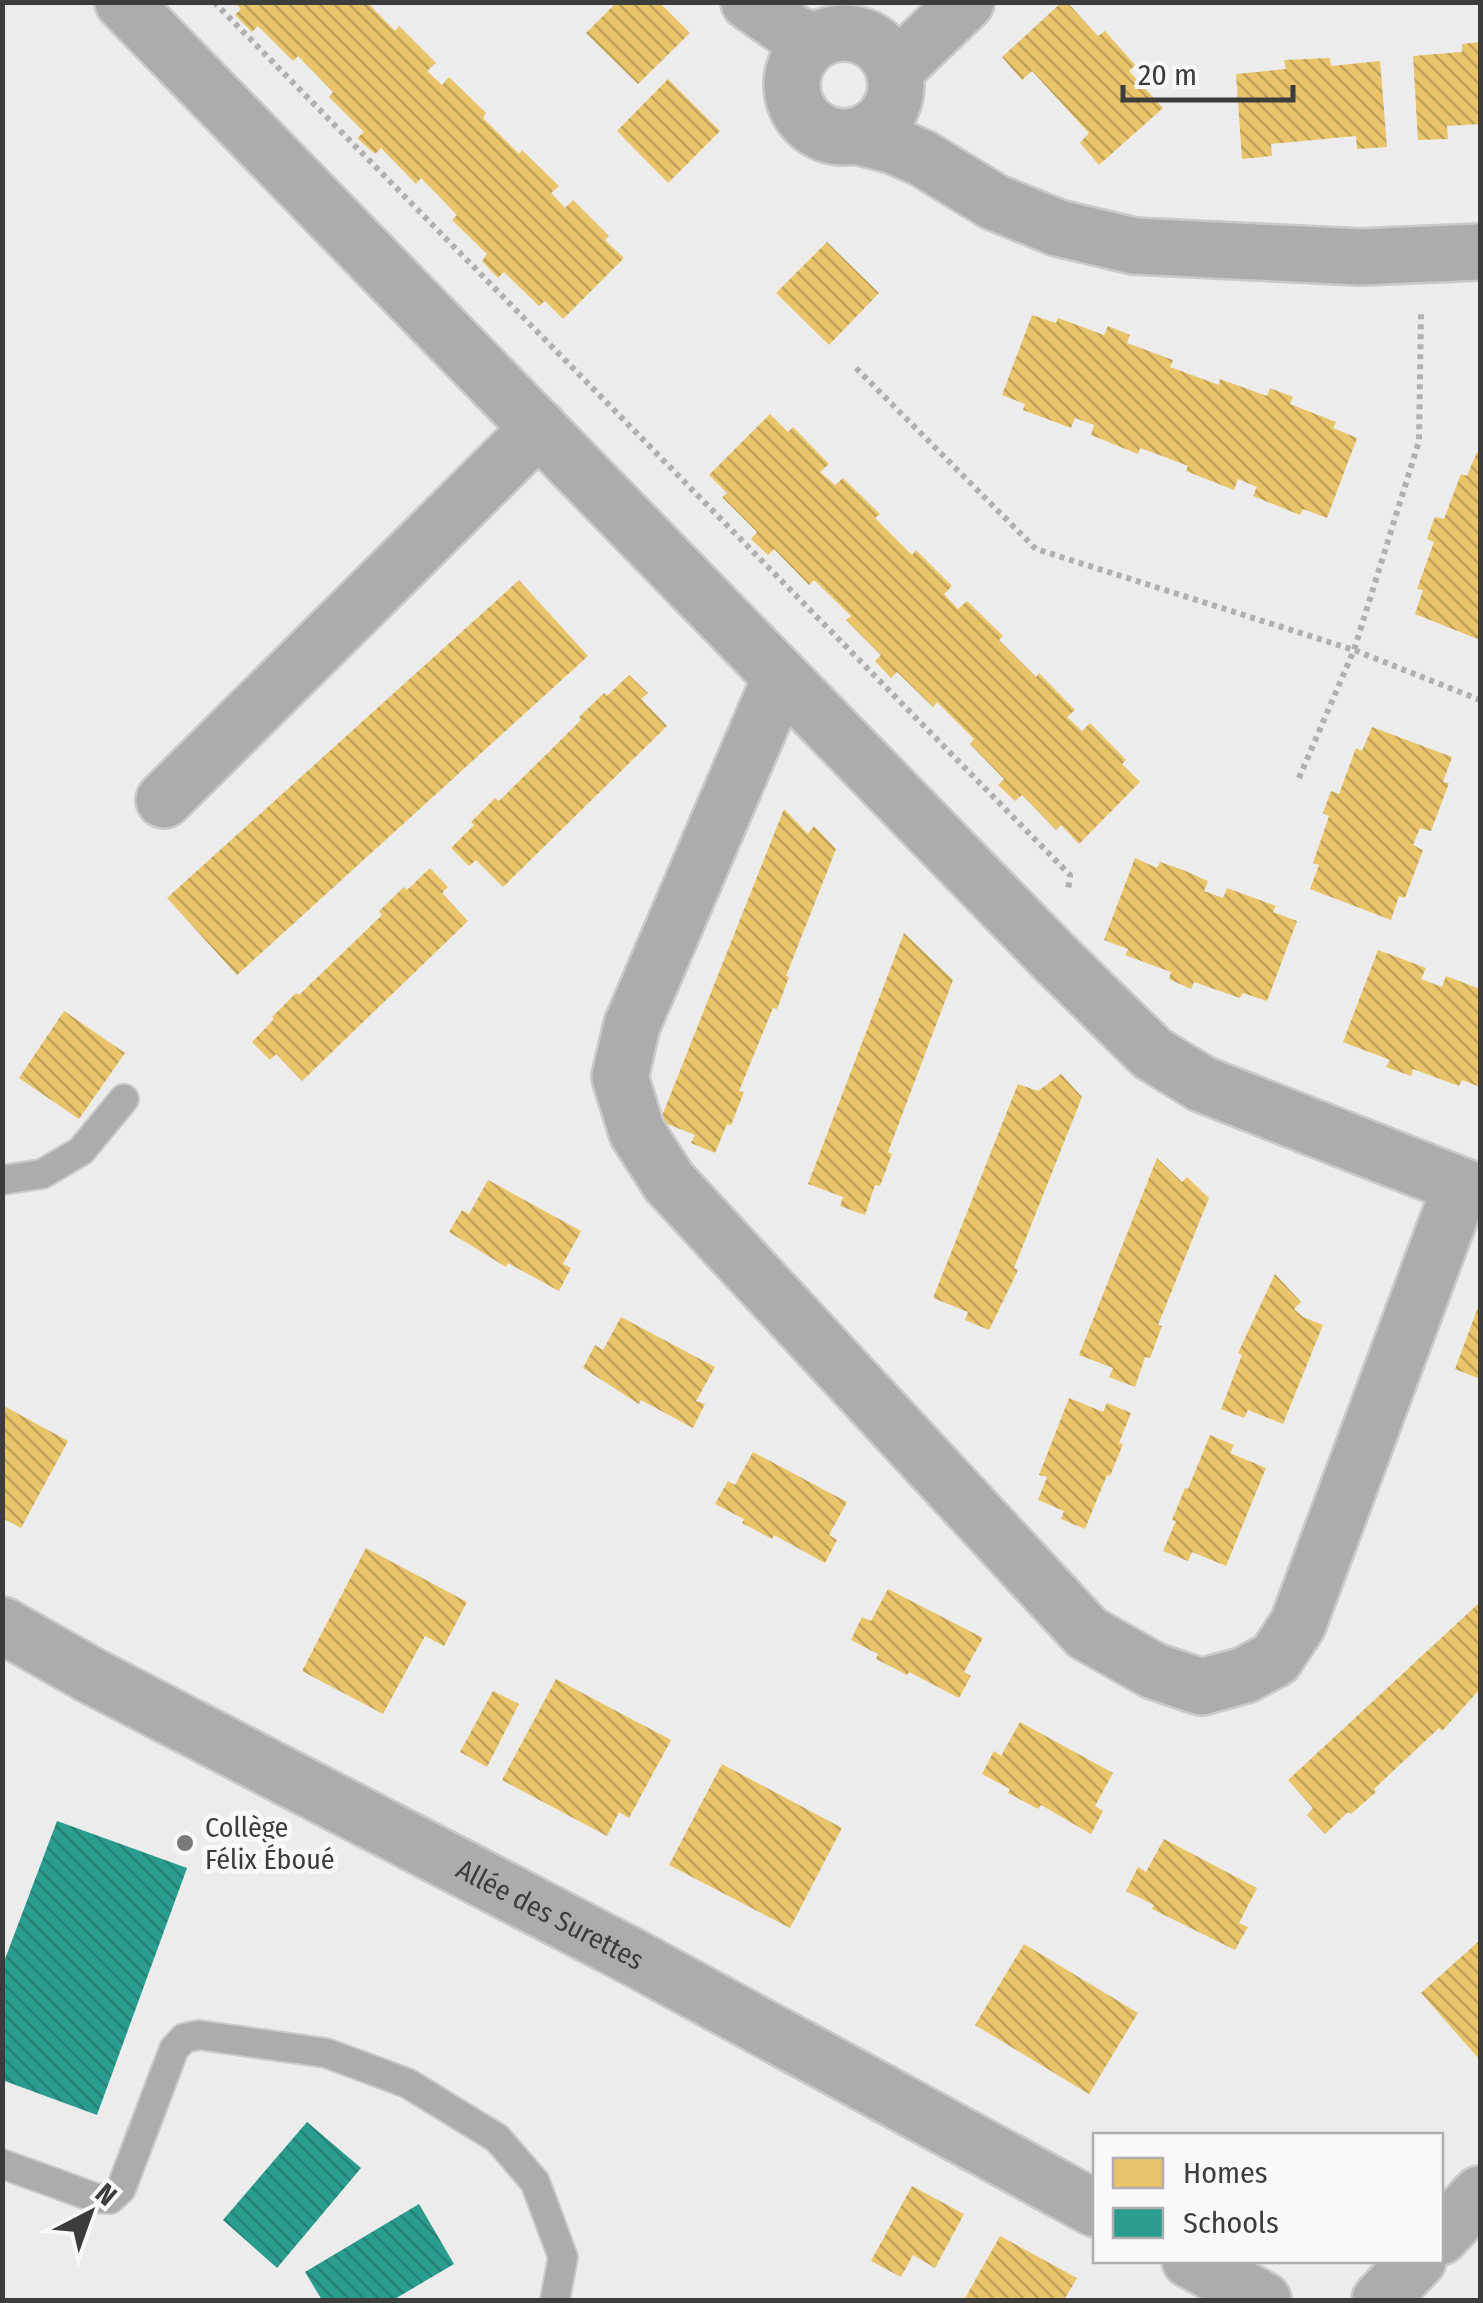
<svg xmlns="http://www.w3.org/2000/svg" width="1483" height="2303" viewBox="0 0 1483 2303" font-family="'Fira Sans Condensed',sans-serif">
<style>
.homes{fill:url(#homes-back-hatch)}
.schools{fill:url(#schools-back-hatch)}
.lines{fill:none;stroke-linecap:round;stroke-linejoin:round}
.service-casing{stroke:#cac9ca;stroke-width:32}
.minor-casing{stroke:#cac9ca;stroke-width:60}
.path{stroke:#b1b0b1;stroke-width:6;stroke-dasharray:5 5;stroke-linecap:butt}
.service{stroke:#adacac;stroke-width:28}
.minor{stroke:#adacac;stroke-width:55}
.poi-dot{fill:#7b7a7b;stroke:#fbf8fb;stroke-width:4}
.labels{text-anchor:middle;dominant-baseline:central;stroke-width:10;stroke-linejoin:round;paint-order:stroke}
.poi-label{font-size:28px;fill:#3d3c3d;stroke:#fbf8fb;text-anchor:start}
.street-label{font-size:28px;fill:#3d3c3d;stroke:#fbf8fb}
</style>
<defs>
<pattern id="homes-back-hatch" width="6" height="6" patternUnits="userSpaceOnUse" patternTransform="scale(2.5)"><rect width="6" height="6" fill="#e9c46a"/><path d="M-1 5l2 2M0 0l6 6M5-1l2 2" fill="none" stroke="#bea058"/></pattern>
<pattern id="schools-back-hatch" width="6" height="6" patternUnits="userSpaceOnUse" patternTransform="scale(2.5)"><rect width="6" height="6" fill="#2a9d8f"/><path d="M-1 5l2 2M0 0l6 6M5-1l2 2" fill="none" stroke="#258176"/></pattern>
</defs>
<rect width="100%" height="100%" fill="#edeced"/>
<!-- homes -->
<g class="homes">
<polygon points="234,2 367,2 395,31 399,26 436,63 427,71 442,85 449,77 486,113 483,118 519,154 522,150 559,186 551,193 565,208 573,200 609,236 605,240 624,258 563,319 545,301 539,306 504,272 498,278 482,261 487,254 452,220 457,215 421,178 416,184 381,148 375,154 357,138 364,132 329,97 333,92 298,56 293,61 258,26 252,32 235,15 241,9"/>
<polygon points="617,2 659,2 690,33 638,84 586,33"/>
<polygon points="1062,2 1067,2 1098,36 1105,31 1135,65 1129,71 1163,108 1099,165 1080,143 1089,133 1032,71 1022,80 1002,57"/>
<polygon points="1480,42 1480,124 1447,126 1448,139 1418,140 1413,56 1462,52 1462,44"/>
<polygon points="1330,58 1331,66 1380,61 1387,147 1357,149 1356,136 1271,144 1272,156 1242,159 1236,74 1286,69 1284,60"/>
<polygon points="668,79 720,131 668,183 617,131"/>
<polygon points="827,242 879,293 829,345 776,293"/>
<polygon points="1032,315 1056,323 1058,318 1104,335 1108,326 1130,335 1127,343 1173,360 1170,367 1219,385 1220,379 1267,396 1270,388 1293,397 1290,404 1336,422 1333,428 1357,438 1327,518 1303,509 1300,515 1253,496 1257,487 1238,479 1234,490 1186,471 1188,466 1165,457 1140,448 1138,454 1091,435 1094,425 1075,418 1071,428 1023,410 1025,404 1002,395"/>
<polygon points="770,414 788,432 793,427 829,464 820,472 835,485 843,478 880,514 875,518 912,555 916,550 952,586 944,594 958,609 967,601 1003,636 999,640 1036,677 1039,673 1075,710 1067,717 1082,731 1090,723 1126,760 1122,764 1140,782 1079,844 1061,825 1056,830 1022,795 1015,801 998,785 1004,779 970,744 974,739 937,702 933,707 897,672 891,678 875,661 881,655 846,620 851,616 814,580 809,585 774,549 768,555 751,539 757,532 722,497 727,493 709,475"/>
<polygon points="1477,452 1480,454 1480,640 1415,614 1423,590 1417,589 1434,542 1427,539 1435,517 1444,519 1461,474 1467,476"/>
<polygon points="519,580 588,656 237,975 167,898"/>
<polygon points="629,675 648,693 641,699 667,726 503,887 476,860 469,866 451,848 474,825 471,822 495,798 499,801 581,720 579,717 604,693 607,696"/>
<polygon points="1372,727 1452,757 1443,782 1449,783 1431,831 1420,828 1413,845 1423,850 1405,898 1399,896 1391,920 1310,889 1319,865 1313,863 1329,816 1323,813 1331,791 1339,794 1356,748 1362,751"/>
<polygon points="784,809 808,834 814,826 836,849 786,976 789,977 777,1009 773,1008 739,1091 744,1092 731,1125 727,1124 715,1153 691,1143 695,1135 660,1121"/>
<polygon points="1135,858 1157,868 1160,862 1183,870 1208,881 1204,891 1223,898 1227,888 1276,906 1273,912 1297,921 1267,1001 1243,993 1240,998 1194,982 1191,989 1169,979 1171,972 1125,955 1128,949 1104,940"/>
<polygon points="430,868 448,887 442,893 468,921 302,1081 276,1054 270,1060 252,1042 274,1019 272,1017 296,993 299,995 382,915 379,911 404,887 407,890"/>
<polygon points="904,933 953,980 888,1152 892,1154 880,1186 875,1185 865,1215 840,1206 843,1197 808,1184"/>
<polygon points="1378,950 1426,968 1421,979 1442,987 1446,976 1480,989 1480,1087 1462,1080 1459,1086 1413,1069 1411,1076 1386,1067 1390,1060 1343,1042"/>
<polygon points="64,1011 125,1053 79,1119 19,1078"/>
<polygon points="1061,1074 1082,1097 1014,1268 1018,1270 989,1330 965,1320 968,1312 933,1298 1018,1084 1038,1091"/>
<polygon points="1157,1158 1182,1182 1187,1177 1209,1198 1158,1325 1162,1326 1150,1358 1145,1357 1135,1387 1109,1377 1113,1368 1079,1355"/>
<polygon points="488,1180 581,1231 563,1264 571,1268 559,1291 508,1263 506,1267 449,1232 462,1210 469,1214"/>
<polygon points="1275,1274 1301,1302 1294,1309 1303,1317 1323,1325 1283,1424 1248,1410 1244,1418 1221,1409 1242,1355 1238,1353"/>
<polygon points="1480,1302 1480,1379 1455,1369"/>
<polygon points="621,1317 715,1367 696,1401 705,1404 693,1428 641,1400 639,1404 583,1368 595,1345 603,1350"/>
<polygon points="1069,1398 1103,1412 1107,1403 1131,1413 1119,1443 1123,1444 1110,1476 1107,1475 1085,1529 1061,1519 1064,1511 1038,1500 1047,1477 1039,1475"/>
<polygon points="2,1405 68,1441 21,1528 2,1518"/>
<polygon points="1210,1435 1234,1445 1230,1453 1266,1468 1226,1566 1192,1552 1188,1561 1163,1551 1176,1521 1172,1520 1185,1488 1188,1489"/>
<polygon points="753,1452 847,1502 829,1535 837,1540 825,1563 774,1535 772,1539 742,1523 744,1519 715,1504 728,1481 735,1485"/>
<polygon points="366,1548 467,1602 444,1646 425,1636 383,1714 302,1671"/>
<polygon points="888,1589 983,1638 964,1672 971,1676 959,1698 909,1672 907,1675 876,1659 878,1654 851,1640 862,1617 871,1621"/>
<polygon points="1480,1602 1480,1689 1442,1731 1439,1728 1374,1789 1376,1792 1351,1814 1348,1812 1325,1834 1307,1815 1313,1808 1288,1780"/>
<polygon points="556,1679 671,1740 629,1818 619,1812 607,1836 502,1780"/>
<polygon points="493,1691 519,1704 487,1767 460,1752"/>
<polygon points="1020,1722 1113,1773 1095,1806 1103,1811 1091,1834 1041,1805 1038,1809 1008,1793 1010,1789 982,1774 994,1751 1001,1756"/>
<polygon points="722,1764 842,1828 790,1928 669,1865"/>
<polygon points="1164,1839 1257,1888 1239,1923 1248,1927 1235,1950 1152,1909 1154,1905 1126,1891 1138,1867 1146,1872"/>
<polygon points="1480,1940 1480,2060 1421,1993"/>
<polygon points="1024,1944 1138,2013 1089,2094 975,2025"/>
<polygon points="912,2186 964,2214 935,2268 913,2255 901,2277 871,2261"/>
<polygon points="1000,2236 1077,2278 1064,2300 964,2300"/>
</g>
<!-- schools -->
<g class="schools">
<polygon points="57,1821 187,1868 97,2115 2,2080 2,1967"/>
<polygon points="307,2122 361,2168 277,2268 223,2220"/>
<polygon points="419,2204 454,2264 393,2300 322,2300 305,2272"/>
</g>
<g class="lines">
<defs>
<g id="service">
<polyline points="2,1180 42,1174 81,1151 124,1099"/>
<polyline points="2,2164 96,2198 110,2199 121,2189 174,2049 184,2038 199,2035 326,2053 407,2083 497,2138 535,2182 563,2257 555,2300"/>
</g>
<g id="minor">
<polyline points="123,2 1056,959 1153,1054 1202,1084 1480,1193"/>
<polyline points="749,2 795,34 815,41"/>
<circle cx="844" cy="85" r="52"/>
<polyline points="894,71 966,2"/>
<polyline points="856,136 892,145 922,158 994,202 1058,228 1134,246 1360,257 1480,252"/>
<polyline points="781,677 632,1025 620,1077 637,1132 669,1182 1087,1633 1154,1671 1201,1687 1245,1675 1275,1659 1298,1624 1461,1186"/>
<polyline points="164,800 539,428"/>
<path id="s1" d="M 2,1625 L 90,1675 L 631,1956 L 1096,2209"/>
<polyline points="1440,2237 1480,2194"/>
<polyline points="1190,2260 1263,2300"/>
<polyline points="1380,2300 1418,2260"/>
</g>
</defs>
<!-- service casing -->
<use href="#service" class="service-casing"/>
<!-- minor casing -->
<use href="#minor" class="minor-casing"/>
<!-- path -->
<g class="path">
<polyline points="214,2 1070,875 1068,891"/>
<polyline points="856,368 1036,549 1354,650 1480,700"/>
<polyline points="1299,778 1354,650 1419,441 1421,311"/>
</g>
<!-- service -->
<use href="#service" class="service"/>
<!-- minor -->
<use href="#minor" class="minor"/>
</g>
<!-- markers -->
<circle class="poi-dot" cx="185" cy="1843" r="10"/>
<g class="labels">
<!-- poi labels -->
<g class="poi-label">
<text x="205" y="1827">Collège<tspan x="205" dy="32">Félix Éboué</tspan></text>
</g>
<!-- street labels -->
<g class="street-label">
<text stroke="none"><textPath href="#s1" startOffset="620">Allée des Surettes</textPath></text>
</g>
</g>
<!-- border -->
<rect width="1483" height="2303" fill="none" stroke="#3d3c3d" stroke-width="10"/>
<!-- legend -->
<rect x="1093" y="2133" width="350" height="130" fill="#fbf8fb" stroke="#afadaf" stroke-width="2.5"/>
<rect x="1113" y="2158" width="50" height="30" fill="#e9c46a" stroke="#afadaf" stroke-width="2.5"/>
<text x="1183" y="2183" font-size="30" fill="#3d3c3d">Homes</text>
<rect x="1113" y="2208" width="50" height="30" fill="#2a9d8f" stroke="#afadaf" stroke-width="2.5"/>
<text x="1183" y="2233" font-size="30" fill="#3d3c3d">Schools</text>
<!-- north arrow -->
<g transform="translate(90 2213) rotate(41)" stroke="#fbf8fb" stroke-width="8" paint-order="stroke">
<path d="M0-8L18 38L0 25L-18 38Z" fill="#3d3c3d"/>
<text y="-15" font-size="28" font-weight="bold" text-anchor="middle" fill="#3d3c3d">N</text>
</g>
<!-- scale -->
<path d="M1123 85v15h170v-15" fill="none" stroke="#3d3c3d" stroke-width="5"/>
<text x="1138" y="85" font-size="30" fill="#3d3c3d" stroke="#fbf8fb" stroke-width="8" paint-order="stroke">20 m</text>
</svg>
